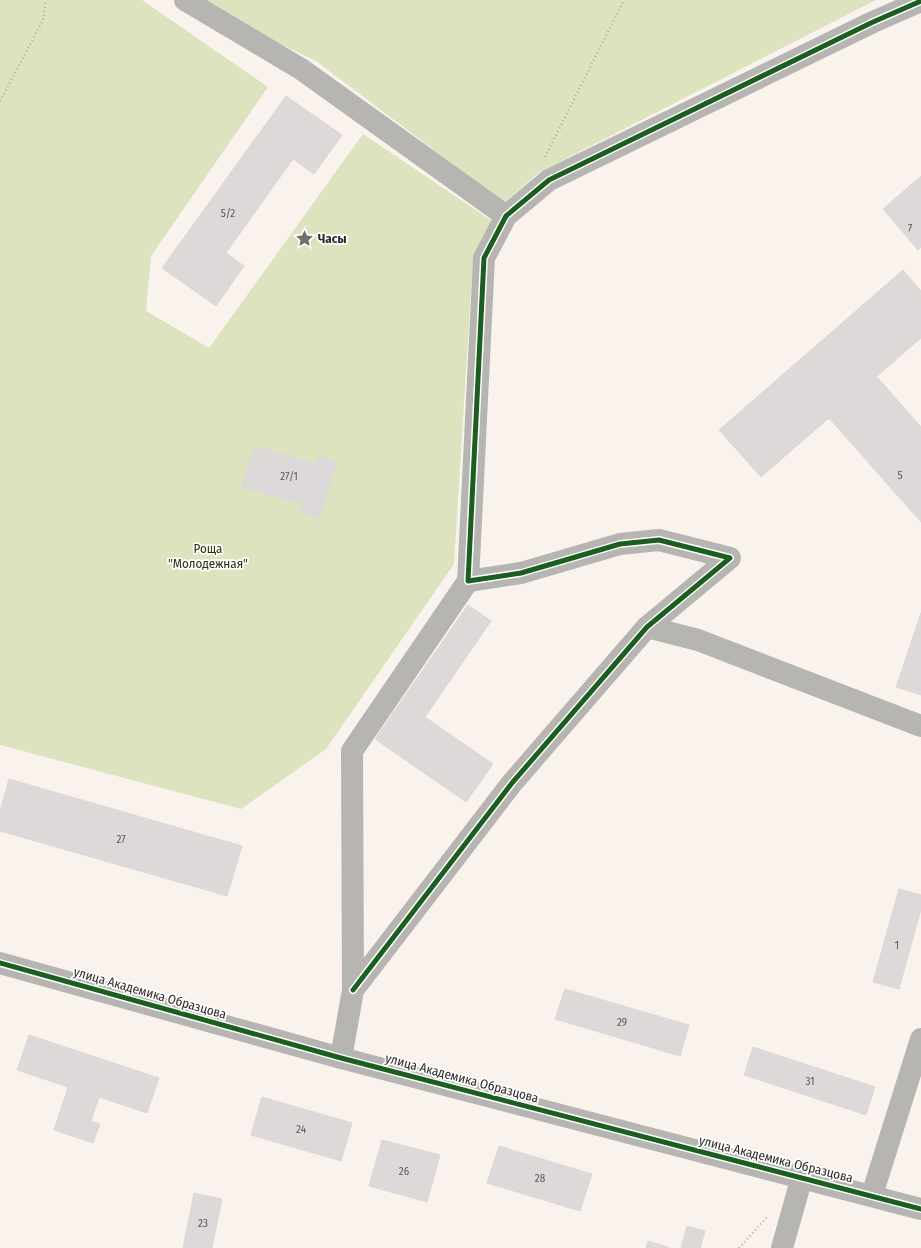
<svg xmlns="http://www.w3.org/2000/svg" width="921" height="1248" viewBox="0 0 921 1248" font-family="'Fira Sans Condensed',sans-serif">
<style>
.green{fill:#dde2bf}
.building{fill:#ddd9d8;stroke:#dcd8d9}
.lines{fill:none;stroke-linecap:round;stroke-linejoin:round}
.path{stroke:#b2b0ad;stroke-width:2.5;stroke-dasharray:1 3;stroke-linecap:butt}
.minor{stroke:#b6b5b2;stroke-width:22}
.cycleway-casing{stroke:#fff;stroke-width:8}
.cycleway{stroke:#1b5e20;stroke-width:5}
.labels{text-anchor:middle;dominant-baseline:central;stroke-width:3.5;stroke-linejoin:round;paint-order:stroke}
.number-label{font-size:11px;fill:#5e5956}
.poi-label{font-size:13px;font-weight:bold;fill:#2e2925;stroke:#fff;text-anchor:start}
.park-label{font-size:13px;fill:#2a320b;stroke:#fff}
.street-label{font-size:13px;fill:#2e2925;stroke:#fff}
</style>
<rect width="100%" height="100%" fill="#faf2ed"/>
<!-- green -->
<g class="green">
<polygon points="0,0 142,0 268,87 151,256 146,311 209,348 363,134 495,223 473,259 454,564 326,749 241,809 0,745"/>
<polygon points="189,0 876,0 538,173 504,203 316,61"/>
</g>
<!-- building -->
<g class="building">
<polygon points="286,96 342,135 314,174 293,159 226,253 244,266 216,306 162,268"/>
<polygon points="921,176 921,247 918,250 883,209"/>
<polygon points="903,270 921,291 921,338 761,477 719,430"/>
<polygon points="877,377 921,427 921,522 829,418"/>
<polygon points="254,446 316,464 318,456 336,461 320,518 300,512 302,504 242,487"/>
<polygon points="468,605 491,621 425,717 493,764 466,802 375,739"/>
<polygon points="921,613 921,695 896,687"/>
<polygon points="9,779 242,846 227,896 0,831 0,811"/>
<polygon points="899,889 921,895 921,909 899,989 873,982"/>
<polygon points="565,989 689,1025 680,1056 555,1019"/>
<polygon points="29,1035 159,1078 147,1113 99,1097 91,1121 100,1124 93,1143 54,1130 68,1087 17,1070"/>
<polygon points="753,1047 875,1087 866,1115 744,1075"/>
<polygon points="262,1097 352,1123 341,1161 251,1135"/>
<polygon points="382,1140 440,1155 427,1202 369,1186"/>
<polygon points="499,1146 592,1174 580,1211 487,1183"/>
<polygon points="194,1193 222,1199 212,1248 183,1248"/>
<polygon points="687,1226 705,1231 700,1248 681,1248"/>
<polygon points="648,1241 671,1248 646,1248"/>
</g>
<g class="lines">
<!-- path -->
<g class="path">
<polyline points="0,101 43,20 46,0"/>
<polyline points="545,157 624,0"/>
<polyline points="739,1248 768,1216"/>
</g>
<!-- minor -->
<g class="minor">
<polyline points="185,0 301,69 506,216"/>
<polyline points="647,627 698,640 921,726"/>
<polyline points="0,963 341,1058 921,1209"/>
<polyline points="353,990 512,783 647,627 730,558 659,540 620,544 521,573 468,581 484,258 506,216 549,180 873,22 921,1"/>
<polyline points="341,1058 353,990 352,751 468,581"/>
<polyline points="872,1195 921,1039"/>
<polyline points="782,1248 802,1177"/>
</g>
<defs>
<g id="cycleway">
<polyline points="0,963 341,1058 921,1209"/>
<polyline points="353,990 512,783 647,627 730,558 659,540 620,544 521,573 468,581 484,258 506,216 549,180 873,22 921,1"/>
</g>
</defs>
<!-- cycleway casing -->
<use href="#cycleway" class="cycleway-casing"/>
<!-- cycleway -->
<use href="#cycleway" class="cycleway"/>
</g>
<!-- icons -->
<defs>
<symbol id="sight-bare" viewBox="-9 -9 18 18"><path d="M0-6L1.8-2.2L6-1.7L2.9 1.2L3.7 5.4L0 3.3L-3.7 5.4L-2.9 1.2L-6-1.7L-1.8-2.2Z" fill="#756f6b" stroke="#fff" stroke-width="2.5" paint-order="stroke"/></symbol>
</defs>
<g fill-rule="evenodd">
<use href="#sight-bare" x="292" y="226" width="25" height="25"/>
</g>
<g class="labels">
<!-- number labels -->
<g class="number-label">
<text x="228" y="213">5/2</text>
<text x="910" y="228">7</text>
<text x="900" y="475">5</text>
<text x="289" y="476">27/1</text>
<text x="121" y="839">27</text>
<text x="897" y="945">1</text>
<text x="622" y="1022">29</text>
<text x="810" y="1081">31</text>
<text x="301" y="1129">24</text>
<text x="404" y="1171">26</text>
<text x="540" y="1178">28</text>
<text x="203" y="1223">23</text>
</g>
<!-- poi labels -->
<g class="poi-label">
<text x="318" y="238">Часы</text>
</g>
<!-- park labels -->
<g class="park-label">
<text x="208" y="548">Роща<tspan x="208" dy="15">"Молодежная"</tspan></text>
</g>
<!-- street labels -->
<g class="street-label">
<text transform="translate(150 993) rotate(16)">улица Академика Образцова</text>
<text transform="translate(462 1078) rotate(15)">улица Академика Образцова</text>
<text transform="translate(776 1159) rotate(14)">улица Академика Образцова</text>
</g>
</g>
</svg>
